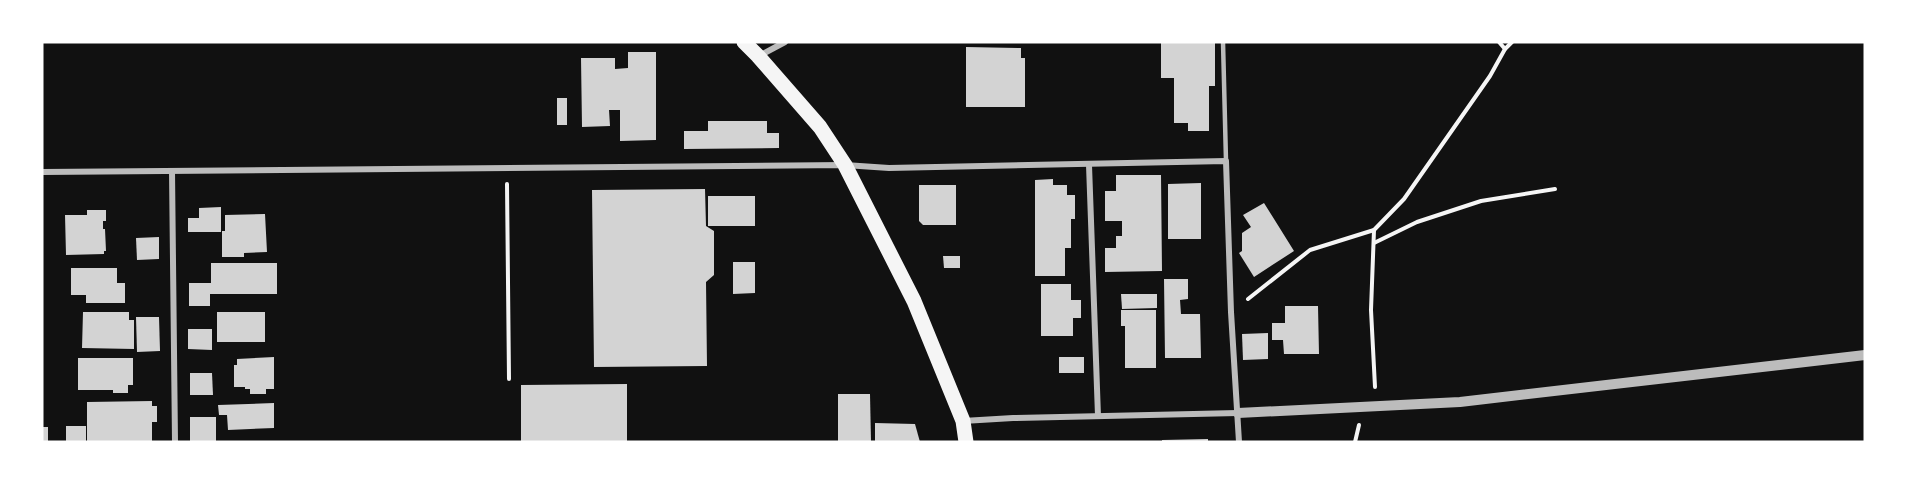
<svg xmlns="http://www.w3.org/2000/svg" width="1907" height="484" viewBox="0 0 1907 484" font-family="Lato,sans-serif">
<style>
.building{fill:#d3d3d3}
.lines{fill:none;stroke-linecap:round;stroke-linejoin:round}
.path{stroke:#f5f5f5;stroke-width:4}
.service{stroke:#bcbcbc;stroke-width:4.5}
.minor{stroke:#bcbcbc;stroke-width:6}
.tertiary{stroke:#bcbcbc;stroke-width:10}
.primary{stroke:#f5f5f5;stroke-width:15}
</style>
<rect width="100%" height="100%" fill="#111"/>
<!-- building -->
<g class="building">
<polygon points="1161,42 1215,42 1215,86 1209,86 1209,131 1188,131 1188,123 1174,123 1174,78 1161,78"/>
<polygon points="966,47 1021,48 1021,58 1025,58 1025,107 966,107"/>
<polygon points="628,52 656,52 656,140 620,141 620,110 609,110 610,126 582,127 581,58 615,58 615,69 628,68"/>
<rect x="557" y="98" width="10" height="27"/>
<polygon points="708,121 767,121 767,133 779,133 779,148 684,149 684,131 708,131"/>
<polygon points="1116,175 1161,175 1162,271 1105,272 1105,248 1116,248 1116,236 1122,236 1122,221 1105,221 1105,191 1116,191"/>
<polygon points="1053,179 1053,185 1067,185 1067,195 1075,195 1075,219 1071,219 1071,248 1065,248 1065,276 1035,276 1035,180"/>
<polygon points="1201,183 1201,239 1168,239 1168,184"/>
<polygon points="919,185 956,185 956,225 923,225 919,221"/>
<polygon points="705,189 706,226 714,231 714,275 706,282 707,366 594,367 592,190"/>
<rect x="708" y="196" width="47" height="30"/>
<polygon points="1264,203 1294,251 1254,277 1239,253 1242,251 1242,233 1251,227 1243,215"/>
<polygon points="221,207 221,232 188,232 188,218 199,218 199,208"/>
<polygon points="87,210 106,210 106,221 103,221 103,229 105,229 106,251 104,251 104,254 66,255 65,215 87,215"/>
<polygon points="265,214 267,252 244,253 244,257 222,257 222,231 225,231 225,215"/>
<polygon points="159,237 159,259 137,260 136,238"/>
<polygon points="943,256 960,256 960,268 944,268"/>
<polygon points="733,262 755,262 755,293 733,294"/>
<polygon points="211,263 277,263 277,294 210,294 210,306 189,306 189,283 211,283"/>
<polygon points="71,268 117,268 117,283 125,283 125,303 86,303 86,295 71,295"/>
<polygon points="1164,279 1188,279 1188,299 1180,300 1181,314 1200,314 1201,358 1165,358"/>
<polygon points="1041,284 1071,284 1071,300 1081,300 1081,318 1073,318 1073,336 1041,336"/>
<polygon points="1121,294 1157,294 1157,308 1122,309"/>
<polygon points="1285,306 1318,306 1319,354 1284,354 1283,340 1272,340 1272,323 1285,323"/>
<polygon points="1121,310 1156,310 1156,368 1125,368 1125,326 1121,326"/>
<polygon points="83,312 129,312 129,320 134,320 134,349 82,348"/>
<rect x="217" y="312" width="48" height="30"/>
<polygon points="136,317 159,317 160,351 137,352"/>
<polygon points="188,329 212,329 212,350 188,349"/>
<polygon points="1268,333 1268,359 1243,360 1242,334"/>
<polygon points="274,357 274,389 266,389 266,394 250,394 250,389 245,389 245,387 234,387 234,365 237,365 237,359"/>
<rect x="1059" y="357" width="25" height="16"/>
<polygon points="78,358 133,358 133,385 128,385 128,393 113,393 113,390 78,390"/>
<polygon points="190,373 212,373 213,395 190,395"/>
<polygon points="627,384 627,442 521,442 521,385"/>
<polygon points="838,394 870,394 871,442 838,442"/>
<polygon points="152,401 152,406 157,406 157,422 152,422 152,441 87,442 87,402"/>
<polygon points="274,403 274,428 228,430 227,415 219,415 218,405"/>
<rect x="190" y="417" width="26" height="25"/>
<polygon points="875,423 915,424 920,442 875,442"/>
<rect x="66" y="426" width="20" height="16"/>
<rect x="42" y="427" width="6" height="15"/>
<polygon points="1208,439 1208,442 1162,442 1162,440"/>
</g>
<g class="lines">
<!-- path -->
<g class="path">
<polyline points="1499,42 1505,49"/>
<polyline points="507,184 509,379"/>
<polyline points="1374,230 1371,310 1375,387"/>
<polyline points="1374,243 1417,222 1481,201 1555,189"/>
<polyline points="1248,299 1310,250 1374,230 1404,199 1490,76 1505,49 1512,42"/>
<polyline points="1355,442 1359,425"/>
</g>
<!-- service -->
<polyline class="service" points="1223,42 1226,161"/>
<!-- minor -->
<g class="minor">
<polyline points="759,56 785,42"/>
<polyline points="1089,165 1098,416"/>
<polyline points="172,171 175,442"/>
<polyline points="42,172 845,165 889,168 1226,161 1231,312 1239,442"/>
<polyline points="963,421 1013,418 1238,413"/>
</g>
<!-- tertiary -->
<polyline class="tertiary" points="1238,413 1460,402 1865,355"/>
<!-- primary -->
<polyline class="primary" points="744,42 758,56 820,127 845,165 914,301 963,421 966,442"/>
</g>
<!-- border -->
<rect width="1907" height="484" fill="none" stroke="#ffffff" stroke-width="87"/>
</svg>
